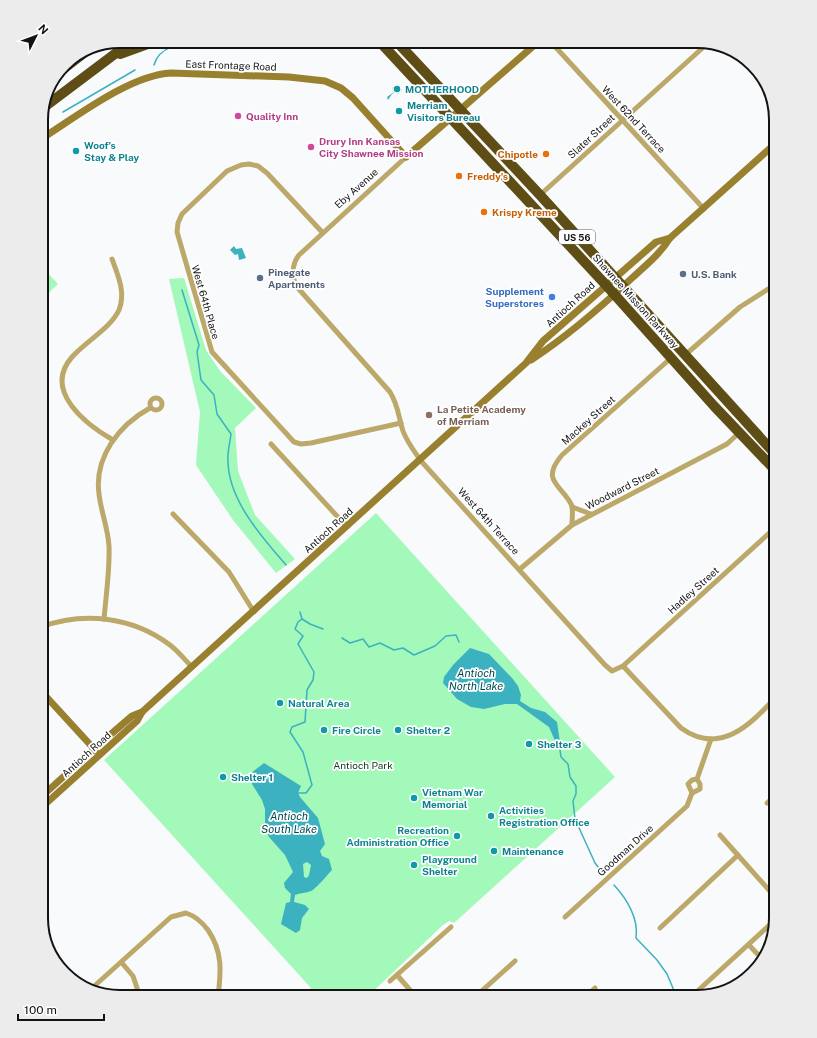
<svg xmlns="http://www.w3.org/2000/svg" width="817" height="1038" viewBox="0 0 817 1038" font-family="'Public Sans',sans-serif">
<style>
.green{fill:#a2f9b9}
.water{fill:#3cb1c0;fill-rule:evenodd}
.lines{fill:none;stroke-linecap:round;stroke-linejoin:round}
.stream{stroke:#3cb1c0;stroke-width:1.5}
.street{stroke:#bca869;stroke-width:5}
.secondary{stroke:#98802f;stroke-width:7}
.highway{stroke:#5e4e16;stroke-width:10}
.culture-dot{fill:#0f9aa8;stroke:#fff;stroke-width:1.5}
.hotel-dot{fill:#d1479c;stroke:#fff;stroke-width:1.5}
.food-dot{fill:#e8710a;stroke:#fff;stroke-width:1.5}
.service-dot{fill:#5c6f8a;stroke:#fff;stroke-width:1.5}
.shop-dot{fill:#3f7fe0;stroke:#fff;stroke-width:1.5}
.education-dot{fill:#8d6e63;stroke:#fff;stroke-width:1.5}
.labels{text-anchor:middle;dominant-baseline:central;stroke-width:3.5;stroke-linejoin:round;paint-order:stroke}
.shield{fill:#fff;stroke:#5a5a5a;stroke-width:1}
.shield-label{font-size:9px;font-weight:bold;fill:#131314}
.street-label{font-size:10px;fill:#131314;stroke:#fff}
.culture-label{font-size:10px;font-weight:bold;fill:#0d838f;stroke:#fff;text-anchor:start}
.hotel-label{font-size:10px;font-weight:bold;fill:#b23c85;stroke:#fff;text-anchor:start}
.food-label{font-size:10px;font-weight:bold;fill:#c56008;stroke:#fff;text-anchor:start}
.service-label{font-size:10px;font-weight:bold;fill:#4e5e75;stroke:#fff;text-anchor:start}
.shop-label{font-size:10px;font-weight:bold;fill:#366cbe;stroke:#fff;text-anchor:end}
.education-label{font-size:10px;font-weight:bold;fill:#785e54;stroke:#fff;text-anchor:start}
.park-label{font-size:10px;fill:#11381e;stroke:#fff}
.water-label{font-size:11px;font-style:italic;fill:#004a52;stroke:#fff}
.rim{fill:none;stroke:#131314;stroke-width:2}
</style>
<rect width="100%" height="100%" fill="#f9fafc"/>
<!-- green -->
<g class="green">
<polygon points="41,266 58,284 41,300"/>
<polygon points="184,278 206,350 220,371 256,408 235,428 238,471 255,515 295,559 276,573 233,520 196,465 200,412 169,279"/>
<polygon points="376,513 615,777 454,923 449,921 443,925 367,997 304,997 311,988 104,760"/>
</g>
<!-- water -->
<g class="water">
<polygon points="397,84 402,90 398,94 395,92 392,94 388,100 387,97 394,92 392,88"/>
<polygon points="234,246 236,249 242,248 246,258 239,260 238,254 235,255 230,250"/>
<polygon points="470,648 489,654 512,678 518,686 521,695 520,701 531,708 545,712 557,722 561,749 559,750 549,727 517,704 505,704 484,709 471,707 457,699 443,683 444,677 453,665"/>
<path d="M 264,763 L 301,786 L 298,793 L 300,797 L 318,818 L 325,844 L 320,851 L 322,856 L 329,859 L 332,870 C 328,874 315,890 311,891 C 306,893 300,893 295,895 L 294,902 L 305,905 L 309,909 L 302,918 L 300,930 L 296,933 L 281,924 L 286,903 L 290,902 L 291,894 L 285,888 L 284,883 L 293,872 L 285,855 L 269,837 L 265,828 L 265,809 L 262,800 L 252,784 L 251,773 ZM 307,862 L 311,865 L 309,875 L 307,878 L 304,877 L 303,864 Z"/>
</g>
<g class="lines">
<!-- stream -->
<g class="stream">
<path d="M 154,65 C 159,46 182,43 198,41"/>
<polyline points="63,112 135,70"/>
<path d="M 182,290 L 199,345 L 197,352 L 201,380 L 214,395 L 217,414 L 231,434 C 230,443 227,453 228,462 C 229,501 262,537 286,565"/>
<polyline points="300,612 302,619 310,624 323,629"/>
<polyline points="342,638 350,643 363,639 369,647 380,643 394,650 403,648 414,655 435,646 446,636 456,635 459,642"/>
<polyline points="560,750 561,757 568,764 570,777 576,786 576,794 573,801 575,819 595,863 602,872"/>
<polyline points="298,793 306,793 312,785 303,752 290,732 292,727 305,722 307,690 313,680 314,672 298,644 303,636 295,629 298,622 302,619"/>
<path d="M 614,885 C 627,899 639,919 636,938 L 657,960 L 667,974 L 675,993"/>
</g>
<!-- street -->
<g class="street">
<polyline points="550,41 704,209"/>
<path d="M 406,157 L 299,255 C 292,264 291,277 297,287 L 390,392 C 399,407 398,416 403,431 C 407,442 414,451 421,461 L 605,665 L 612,671 L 623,666 L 681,728 C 720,756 750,725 776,697"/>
<polyline points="540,195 708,43"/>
<polyline points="322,232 267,173 258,166 249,164 241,165 227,171 182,214 178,223 177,232 212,352 294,442 301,444 311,443 401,423"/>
<path d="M 112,259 C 118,275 126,293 119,310 C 110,329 86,341 72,357 C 42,391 87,425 113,440"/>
<polyline points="684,356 740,307 776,284"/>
<circle cx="156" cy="404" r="6"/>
<polyline points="271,444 347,527"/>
<polyline points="572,507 591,514"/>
<polyline points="173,514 229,572 254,612"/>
<path d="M 572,525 C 572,519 573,511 572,506 C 563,485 539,482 562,455 L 671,358"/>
<polyline points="520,569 572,525 727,444 740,432"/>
<path d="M 104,619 C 106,595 110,570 109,546 C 108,528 101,512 99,494 C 94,457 119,425 150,408"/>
<path d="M 41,627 C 84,611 133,617 170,645 C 178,651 185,660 192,667"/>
<polyline points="623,666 776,527"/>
<polyline points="692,793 700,789 700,784 697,779 711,739"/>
<polyline points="692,793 688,784 692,780 697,779"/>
<polyline points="767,803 776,795"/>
<polyline points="720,835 776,898"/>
<polyline points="41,904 44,900"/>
<polyline points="565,917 676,816 687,806 692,793"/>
<polyline points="660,928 738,855"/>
<polyline points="749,945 763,960"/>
<polyline points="122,963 133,976 140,997"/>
<polyline points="397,975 416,997"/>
<polyline points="390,981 451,927"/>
<path d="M 91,989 L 171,917 L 186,913 C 195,916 202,922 208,930 C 223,952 221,972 218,997"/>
<polyline points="475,997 515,961"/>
<polyline points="585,997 595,988"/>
<polyline points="691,997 775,920"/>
</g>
<!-- secondary -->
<g class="secondary">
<path d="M 41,139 C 76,117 130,75 171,73 L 289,77 L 325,81 L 341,88 L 353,98 L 406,157 L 539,41"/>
<path d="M 531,360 C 568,336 600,308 632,278 C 646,265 660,254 670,238 L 776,143"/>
<polyline points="41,691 96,751"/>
<polyline points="41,797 103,741 132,716 142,712"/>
<polyline points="41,808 137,721 142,712 526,363 543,341 656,242 670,238"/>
</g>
<!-- highway -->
<g class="highway">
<polyline points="379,41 606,285 714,406 776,471"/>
<polyline points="396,41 540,195 776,455"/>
<polyline points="120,54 156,41"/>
<polyline points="58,73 93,46"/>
<polyline points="43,108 132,41"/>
</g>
</g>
<!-- markers -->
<g class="culture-dot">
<circle cx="397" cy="89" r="4"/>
<circle cx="399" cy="111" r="4"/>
<circle cx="76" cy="151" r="4"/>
<circle cx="280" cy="703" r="4"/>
<circle cx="324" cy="730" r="4"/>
<circle cx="398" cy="730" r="4"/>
<circle cx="529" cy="744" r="4"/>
<circle cx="223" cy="777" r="4"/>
<circle cx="414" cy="798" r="4"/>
<circle cx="491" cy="816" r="4"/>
<circle cx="457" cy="836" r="4"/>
<circle cx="494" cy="851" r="4"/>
<circle cx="414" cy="865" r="4"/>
</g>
<g class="hotel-dot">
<circle cx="238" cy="116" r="4"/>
<circle cx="311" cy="147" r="4"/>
</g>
<g class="food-dot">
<circle cx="546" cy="154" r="4"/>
<circle cx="459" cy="176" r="4"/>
<circle cx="484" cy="212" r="4"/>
</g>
<g class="service-dot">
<circle cx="683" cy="274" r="4"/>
<circle cx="260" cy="278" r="4"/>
</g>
<circle class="shop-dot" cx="552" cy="297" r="4"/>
<circle class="education-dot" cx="429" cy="415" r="4"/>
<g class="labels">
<!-- shield labels -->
<rect class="shield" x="559" y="230" width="36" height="14" rx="3"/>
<g class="shield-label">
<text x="577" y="237">US 56</text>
</g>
<!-- street labels -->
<g class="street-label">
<text transform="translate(231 65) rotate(2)">East Frontage Road</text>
<text transform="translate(634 119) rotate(47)">West 62nd Terrace</text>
<text transform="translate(591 136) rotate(-43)">Slater Street</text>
<text transform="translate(356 188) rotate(-42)">Eby Avenue</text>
<text transform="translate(636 301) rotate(48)">Shawnee Mission Parkway</text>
<text transform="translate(206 302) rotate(74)">West 64th Place</text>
<text transform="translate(570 304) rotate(-42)">Antioch Road</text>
<text transform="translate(588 420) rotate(-42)">Mackey Street</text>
<text transform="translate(622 488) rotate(-27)">Woodward Street</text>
<text transform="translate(489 521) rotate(48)">West 64th Terrace</text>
<text transform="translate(328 530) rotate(-42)">Antioch Road</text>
<text transform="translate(693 590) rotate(-42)">Hadley Street</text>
<text transform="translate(86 754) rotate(-42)">Antioch Road</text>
<text transform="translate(625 850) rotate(-42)">Goodman Drive</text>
</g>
<!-- culture labels -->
<g class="culture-label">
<text x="405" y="89">MOTHERHOOD</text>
<text x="407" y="105">Merriam<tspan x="407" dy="12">Visitors Bureau</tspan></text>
<text x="84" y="145">Woof's<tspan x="84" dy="12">Stay &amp; Play</tspan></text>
<text x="288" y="703">Natural Area</text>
<text x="332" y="730">Fire Circle</text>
<text x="406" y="730">Shelter 2</text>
<text x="537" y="744">Shelter 3</text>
<text x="231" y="777">Shelter 1</text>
<text x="422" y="792">Vietnam War<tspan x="422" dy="12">Memorial</tspan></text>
<text x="499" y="810">Activities<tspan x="499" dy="12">Registration Office</tspan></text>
<text x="449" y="830" text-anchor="end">Recreation<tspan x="449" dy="12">Administration Office</tspan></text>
<text x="502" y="851">Maintenance</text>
<text x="422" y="859">Playground<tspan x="422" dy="12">Shelter</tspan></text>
</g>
<!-- hotel labels -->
<g class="hotel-label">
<text x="246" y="116">Quality Inn</text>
<text x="319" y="141">Drury Inn Kansas<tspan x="319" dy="12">City Shawnee Mission</tspan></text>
</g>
<!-- food labels -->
<g class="food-label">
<text x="538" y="154" text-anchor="end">Chipotle</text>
<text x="467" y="176">Freddy's</text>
<text x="492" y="212">Krispy Kreme</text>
</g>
<!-- service labels -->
<g class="service-label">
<text x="268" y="272">Pinegate<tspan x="268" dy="12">Apartments</tspan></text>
<text x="691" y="274">U.S. Bank</text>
</g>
<!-- shop labels -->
<g class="shop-label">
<text x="544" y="291">Supplement<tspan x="544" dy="12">Superstores</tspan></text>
</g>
<!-- education labels -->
<g class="education-label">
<text x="437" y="409">La Petite Academy<tspan x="437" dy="12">of Merriam</tspan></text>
</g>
<!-- park labels -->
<g class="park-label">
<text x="363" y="765">Antioch Park</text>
</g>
<!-- water labels -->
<g class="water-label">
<text x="476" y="673">Antioch<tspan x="476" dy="13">North Lake</tspan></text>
<text x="289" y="816">Antioch<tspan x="289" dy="13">South Lake</tspan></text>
</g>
</g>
<!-- crop -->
<path d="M0 0H817V1038H0ZM120 48H697A72 72 0 0 1 769 120V918A72 72 0 0 1 697 990H120A72 72 0 0 1 48 918V120A72 72 0 0 1 120 48Z" fill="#ececec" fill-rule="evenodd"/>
<path class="rim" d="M120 48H697A72 72 0 0 1 769 120V918A72 72 0 0 1 697 990H120A72 72 0 0 1 48 918V120A72 72 0 0 1 120 48Z"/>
<!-- north arrow -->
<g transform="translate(36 36) rotate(48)" stroke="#ffffff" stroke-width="3" paint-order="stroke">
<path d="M0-3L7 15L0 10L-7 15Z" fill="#131314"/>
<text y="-6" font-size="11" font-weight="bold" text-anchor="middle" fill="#131314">N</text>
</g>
<!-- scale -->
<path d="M18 1014v6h86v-6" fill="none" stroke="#131314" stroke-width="2"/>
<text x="24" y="1014" font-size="12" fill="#131314" stroke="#ffffff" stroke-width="3" paint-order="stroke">100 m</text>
</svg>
